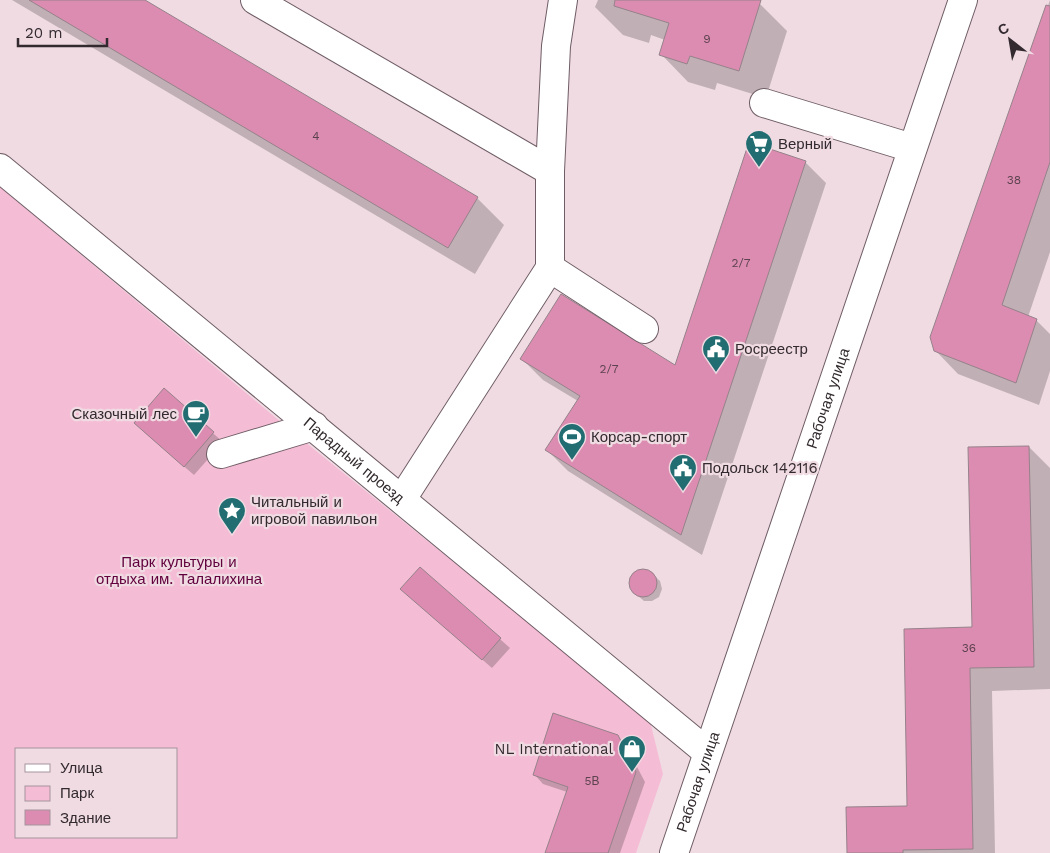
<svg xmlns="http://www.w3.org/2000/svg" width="1050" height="853" viewBox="0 0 1050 853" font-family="'Work Sans',sans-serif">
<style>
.green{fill:#f5bdd5;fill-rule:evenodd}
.shadow{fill:#0003}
.building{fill:#dc8cb1;stroke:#96828a}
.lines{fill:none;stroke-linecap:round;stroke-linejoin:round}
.minor-casing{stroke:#6f5d65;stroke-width:30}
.minor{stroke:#fff;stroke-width:28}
.labels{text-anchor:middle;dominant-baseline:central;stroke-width:4.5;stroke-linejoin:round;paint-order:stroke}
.number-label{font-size:12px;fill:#5c424f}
.poi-label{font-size:15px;fill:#322a2e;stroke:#f0dbe3;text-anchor:start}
.street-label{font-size:15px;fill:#322a2e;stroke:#f0dbe3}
.park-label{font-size:15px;fill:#61003c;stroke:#f0dbe3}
</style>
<rect width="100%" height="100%" fill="#f0dbe3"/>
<!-- green -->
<path class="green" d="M 0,187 L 294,433 L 650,721 L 663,774 L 636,853 L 0,853 ZM 16,749 L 176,749 L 176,837 L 16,837 Z"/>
<!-- shadow -->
<g class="shadow">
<polygon points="12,0 142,0 477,198 504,225 475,274"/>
<polygon points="598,0 748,0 760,4 787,31 766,98 717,83 715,90 688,82 661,54 665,40 651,35 649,43 623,35 595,7"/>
<polygon points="1050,0 1050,252 1028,317 1036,320 1050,334 1050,371 1039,405 958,374 935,350 931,337"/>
<polygon points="805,162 826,183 702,555 568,471 547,450 578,401 543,380 522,359 676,367"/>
<polygon points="164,390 223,442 194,475 144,432"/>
<polygon points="1029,447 1050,468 1050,689 992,691 995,853 848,853 908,807 973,628"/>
<polygon points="420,568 510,648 492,668 411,598"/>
<polygon points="639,570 648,570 660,581 662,589 659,597 652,601 644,601 632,591 630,583 633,575"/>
<polygon points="617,736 626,746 645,782 620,853 547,853 567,792 543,784 534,774"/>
</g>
<!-- building -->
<g class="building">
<polygon points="29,0 145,0 478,197 448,248"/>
<polygon points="615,0 761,0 739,71 690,56 687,64 659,55 669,23 614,6"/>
<polygon points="1046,5 1050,6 1050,162 1002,305 1037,319 1016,383 934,351 930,337"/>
<polygon points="749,142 806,161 681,535 545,450 580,396 520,359 561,294 675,365"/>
<polygon points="164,388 214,432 184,467 134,423"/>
<polygon points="1029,446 1034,667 970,668 973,849 903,850 903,853 847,853 846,807 907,806 904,629 972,627 968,447"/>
<polygon points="420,567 501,638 482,660 400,589"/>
<circle cx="643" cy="583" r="14"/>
<polygon points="553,713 618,735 636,772 608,853 545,853 568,787 533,775"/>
</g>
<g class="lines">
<defs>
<g id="minor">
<polyline points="255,0 550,171"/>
<polyline points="764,103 912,148"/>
<path id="s1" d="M 0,168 L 707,752"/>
<polyline points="550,268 644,329"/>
<polyline points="221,454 314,426"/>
<polyline points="402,499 550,268 550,171 556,46 563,0"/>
<path id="s2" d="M 674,853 L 963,0"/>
</g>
</defs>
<!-- minor casing -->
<use href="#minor" class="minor-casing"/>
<!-- minor -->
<use href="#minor" class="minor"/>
</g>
<!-- icons -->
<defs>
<symbol id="supermarket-pin" viewBox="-11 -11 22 30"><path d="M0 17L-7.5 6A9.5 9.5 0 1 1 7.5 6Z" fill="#216d71" stroke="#f0dbe3"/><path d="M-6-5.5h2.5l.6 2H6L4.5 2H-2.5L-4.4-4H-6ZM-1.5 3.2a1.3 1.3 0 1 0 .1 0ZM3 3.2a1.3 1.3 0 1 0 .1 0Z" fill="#fff"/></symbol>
<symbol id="civic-pin" viewBox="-11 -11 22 30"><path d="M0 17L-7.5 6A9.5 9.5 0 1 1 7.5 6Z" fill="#216d71" stroke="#f0dbe3"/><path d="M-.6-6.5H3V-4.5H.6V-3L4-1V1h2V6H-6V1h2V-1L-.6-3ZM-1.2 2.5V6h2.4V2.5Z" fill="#fff"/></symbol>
<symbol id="cafe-pin" viewBox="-11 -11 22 30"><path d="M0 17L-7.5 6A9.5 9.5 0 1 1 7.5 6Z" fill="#216d71" stroke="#f0dbe3"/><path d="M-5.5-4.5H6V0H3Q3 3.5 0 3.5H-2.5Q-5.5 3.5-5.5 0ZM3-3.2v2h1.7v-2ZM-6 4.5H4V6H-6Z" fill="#fff"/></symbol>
<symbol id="stadium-pin" viewBox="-11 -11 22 30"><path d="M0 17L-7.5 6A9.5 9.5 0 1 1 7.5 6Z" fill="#216d71" stroke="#f0dbe3"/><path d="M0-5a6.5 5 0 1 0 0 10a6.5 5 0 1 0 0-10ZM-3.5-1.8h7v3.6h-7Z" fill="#fff"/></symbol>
<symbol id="sight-pin" viewBox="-11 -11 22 30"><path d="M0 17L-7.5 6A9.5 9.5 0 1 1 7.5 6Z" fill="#216d71" stroke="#f0dbe3"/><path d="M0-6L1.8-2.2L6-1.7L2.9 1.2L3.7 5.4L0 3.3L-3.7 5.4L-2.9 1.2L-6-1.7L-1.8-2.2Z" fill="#fff"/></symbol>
<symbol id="shop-pin" viewBox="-11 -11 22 30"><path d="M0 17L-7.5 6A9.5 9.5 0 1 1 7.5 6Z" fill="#216d71" stroke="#f0dbe3"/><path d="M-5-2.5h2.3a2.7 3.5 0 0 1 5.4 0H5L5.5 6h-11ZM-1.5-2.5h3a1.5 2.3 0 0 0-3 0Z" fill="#fff"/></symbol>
</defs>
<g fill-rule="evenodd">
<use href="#supermarket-pin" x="743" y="128" width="32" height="43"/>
<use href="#civic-pin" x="700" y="333" width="32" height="43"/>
<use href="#cafe-pin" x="180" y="398" width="32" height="43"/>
<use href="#stadium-pin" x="556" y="421" width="32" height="43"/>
<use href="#civic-pin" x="667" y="452" width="32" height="43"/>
<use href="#sight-pin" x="216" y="495" width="32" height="43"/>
<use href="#shop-pin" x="616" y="733" width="32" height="43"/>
</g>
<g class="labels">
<!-- number labels -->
<g class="number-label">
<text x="707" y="39">9</text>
<text x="316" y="136">4</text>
<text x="1014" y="180">38</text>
<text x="741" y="263">2/7</text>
<text x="609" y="369">2/7</text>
<text x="969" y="648">36</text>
<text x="592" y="781">5В</text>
</g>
<!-- poi labels -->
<g class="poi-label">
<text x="778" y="144">Верный</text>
<text x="735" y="349">Росреестр</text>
<text x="177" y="414" text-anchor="end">Сказочный лес</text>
<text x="591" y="437">Корсар-спорт</text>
<text x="702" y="468">Подольск 142116</text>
<text x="251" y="502">Читальный и<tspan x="251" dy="17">игровой павильон</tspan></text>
<text x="613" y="749" text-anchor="end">NL International</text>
</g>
<!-- street labels -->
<g class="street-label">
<text stroke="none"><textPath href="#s2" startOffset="480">Рабочая улица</textPath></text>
<text stroke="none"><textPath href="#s1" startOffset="459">Парадный проезд</textPath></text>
<text stroke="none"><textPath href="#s2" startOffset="75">Рабочая улица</textPath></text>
</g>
<!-- park labels -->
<g class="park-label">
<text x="179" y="562">Парк культуры и<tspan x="179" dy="17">отдыха им. Талалихина</tspan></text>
</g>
</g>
<!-- legend -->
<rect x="15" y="748" width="162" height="90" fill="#f0dbe3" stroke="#a4949b"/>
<rect x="25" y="764" width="25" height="8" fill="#ffffff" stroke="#a4949b"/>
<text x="60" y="773" font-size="15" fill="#322a2e">Улица</text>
<rect x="25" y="786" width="25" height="15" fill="#f5bdd5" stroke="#a4949b"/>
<text x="60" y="798" font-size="15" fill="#322a2e">Парк</text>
<rect x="25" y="810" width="25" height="15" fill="#dc8cb1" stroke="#a4949b"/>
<text x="60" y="823" font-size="15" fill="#322a2e">Здание</text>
<!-- north arrow -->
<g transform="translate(1010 40) rotate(329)" stroke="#f0dbe3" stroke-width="4" paint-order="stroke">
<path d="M0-4L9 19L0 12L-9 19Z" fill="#322a2e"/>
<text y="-8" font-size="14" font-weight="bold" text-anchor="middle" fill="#322a2e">С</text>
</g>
<!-- scale -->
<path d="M18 38v8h89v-8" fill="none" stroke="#322a2e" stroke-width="2.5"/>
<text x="25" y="38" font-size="15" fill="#322a2e" stroke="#f0dbe3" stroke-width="4" paint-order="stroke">20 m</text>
</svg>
